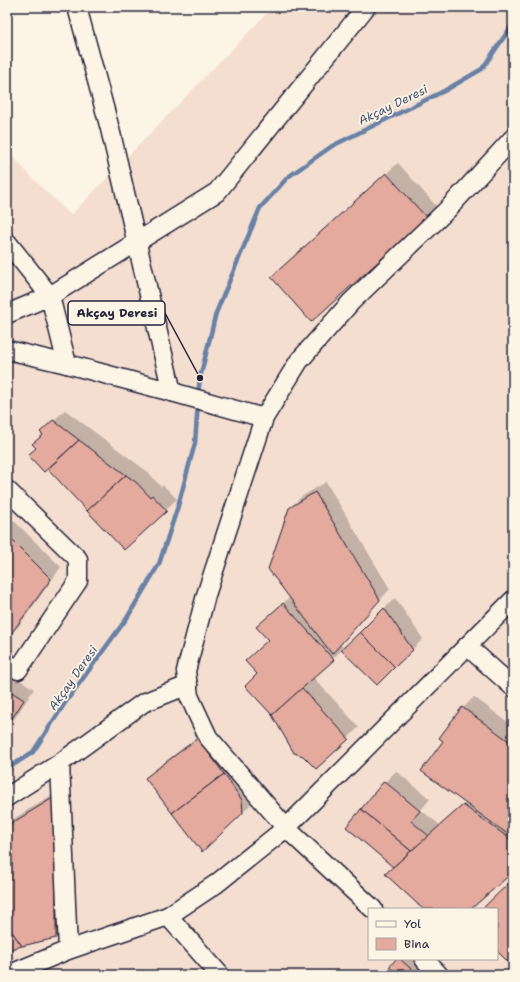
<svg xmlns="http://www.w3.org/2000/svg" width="520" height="982" viewBox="0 0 520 982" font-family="'Shantell Sans',sans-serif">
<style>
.built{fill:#f4decf;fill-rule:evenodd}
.shadow{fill:#0003}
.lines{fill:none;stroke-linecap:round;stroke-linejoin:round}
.stream{stroke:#6781a6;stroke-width:4.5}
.building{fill:#e3aa9d;stroke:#22223b}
.minor-casing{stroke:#22223b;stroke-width:21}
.minor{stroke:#fcf5e5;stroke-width:18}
.labels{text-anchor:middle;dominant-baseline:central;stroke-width:3.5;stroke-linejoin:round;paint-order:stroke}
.water-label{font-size:12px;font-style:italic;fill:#445271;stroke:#fcf5e5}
.leader{fill:none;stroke:#22223b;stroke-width:1.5}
.callout-dot{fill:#22223b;stroke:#fcf5e5;stroke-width:1.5}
.callout{fill:#fcf5e5;stroke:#22223b;stroke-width:1.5}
.callout-label{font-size:12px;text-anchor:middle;font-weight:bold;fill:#22223b}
</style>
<rect width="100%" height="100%" fill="#fcf5e5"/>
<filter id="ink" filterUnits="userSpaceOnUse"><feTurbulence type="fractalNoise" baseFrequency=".025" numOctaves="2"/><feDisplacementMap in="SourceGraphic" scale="8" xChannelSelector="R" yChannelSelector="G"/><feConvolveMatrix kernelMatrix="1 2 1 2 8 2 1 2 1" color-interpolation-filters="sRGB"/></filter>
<g filter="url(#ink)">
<!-- built -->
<path class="built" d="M 273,7 L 513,7 L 513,975 L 7,975 L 7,150 L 36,182 L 71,215 ZM 369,909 L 497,909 L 497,959 L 369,959 Z"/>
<!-- shadow -->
<g class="shadow">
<polygon points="398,163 437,207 427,217 272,277 283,266"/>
<polygon points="65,410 148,472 161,487 163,485 177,499 124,549 48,467 37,448 44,434 53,421"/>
<polygon points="326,482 390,589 340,644 344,648 395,598 423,639 377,684 343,649 313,677 359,727 348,738 304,755 258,674 269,639 269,616 290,597 290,509 301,497"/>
<polygon points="7,514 61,567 19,626 8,636 7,636"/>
<polygon points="7,653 22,663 17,678 34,689 7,730"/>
<polygon points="474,697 513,726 513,871 469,909 425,909 394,866 385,782 396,771 430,799 421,810 440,825 466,803 444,741 463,708"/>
<polygon points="209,728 253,802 242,813 146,778 157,768"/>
<polygon points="66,786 67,926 56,937 7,949 7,823"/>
<polygon points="398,959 423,959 440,975 397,975 398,974"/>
</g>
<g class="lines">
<!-- stream -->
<g class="stream">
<polyline points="198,395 200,378 216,313 260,208 288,177 332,146 444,91 482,69 513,24"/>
<polyline points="7,769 33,752 65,703 127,618 159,564 178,506 195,443 198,403"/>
</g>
</g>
<!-- building -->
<g class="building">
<polygon points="386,173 427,218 311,322 271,277"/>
<polygon points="53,420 79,440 44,472 28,455 36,448 32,444 43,435 40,432"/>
<polygon points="79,440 126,475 87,511 48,469"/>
<polygon points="126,475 137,483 150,497 152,495 167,511 124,550 87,511"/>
<polygon points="315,492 380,600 332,654 268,569 289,508"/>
<polygon points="7,535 51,579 8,638 7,637"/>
<polygon points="283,603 334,660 272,715 245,686 257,674 245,661 268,640 256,627"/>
<polygon points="384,608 413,650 395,667 360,632"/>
<polygon points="360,632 395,667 377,685 341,650"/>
<polygon points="7,671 12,674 7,682"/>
<polygon points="302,688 349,739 316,769 303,756 294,753 272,715"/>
<polygon points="7,689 24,700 7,726"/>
<polygon points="462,707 513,744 513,838 421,771 443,741 439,738"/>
<polygon points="198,738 224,774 172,813 145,778"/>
<polygon points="224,774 242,800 243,813 202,852 172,813"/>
<polygon points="384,781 420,811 411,821 429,836 411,851 361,809"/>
<polygon points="56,796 56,938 22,946 7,925 7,826"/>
<polygon points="463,805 513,841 513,872 471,909 423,909 385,874"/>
<polygon points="361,809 411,851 393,867 346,827"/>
<polygon points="513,879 513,967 497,951 497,909 482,909"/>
<polygon points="7,925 22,946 7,950"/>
<polygon points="396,959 400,959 418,975 398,975 389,967"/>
</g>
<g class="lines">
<defs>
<g id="minor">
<polyline points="77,7 110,129 172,392"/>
<polyline points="7,242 50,296 67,364"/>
<polyline points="7,314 50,296 217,192 366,7"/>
<polyline points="7,350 12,351 67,364 172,392 264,418"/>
<polyline points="7,490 78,559 78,581 18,670 7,663"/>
<polyline points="467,646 513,687"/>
<polyline points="60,763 68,950"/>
<polyline points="7,797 60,763 143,703 188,685"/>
<polyline points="373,909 286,828 208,737 189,696 186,671 206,595 264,418 299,361 351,302 447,210 513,138"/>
<polyline points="168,916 220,975"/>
<polyline points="424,959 439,975"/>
<polyline points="8,975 68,950 168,916 216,884 286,828 513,600"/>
</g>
</defs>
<!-- minor casing -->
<use href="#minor" class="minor-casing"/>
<!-- minor -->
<use href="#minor" class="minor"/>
</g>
</g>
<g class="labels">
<!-- water labels -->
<g class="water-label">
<text transform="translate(393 105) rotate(-26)">Akçay Deresi</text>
<text transform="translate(73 678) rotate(-55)">Akçay Deresi</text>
</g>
</g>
<!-- callouts -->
<path class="leader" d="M200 378L165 313"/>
<circle class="callout-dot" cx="200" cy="378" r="4"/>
<rect class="callout" x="68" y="301" width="97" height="24" rx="4"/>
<g class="callout-label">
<text x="117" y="317">Akçay Deresi</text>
</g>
<!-- margin -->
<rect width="520" height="982" fill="none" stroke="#fcf5e5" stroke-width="24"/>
<rect x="12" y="12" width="496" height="958" fill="none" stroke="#22223b" stroke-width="1.5" filter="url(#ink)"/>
<!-- legend -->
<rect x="368" y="908" width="130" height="52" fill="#fcf5e5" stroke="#a5a1a1"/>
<rect x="376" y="921" width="20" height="6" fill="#fcf5e5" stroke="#a5a1a1"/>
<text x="404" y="928" font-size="12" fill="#22223b">Yol</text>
<rect x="376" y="938" width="20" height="12" fill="#e3aa9d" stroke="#a5a1a1"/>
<text x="404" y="948" font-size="12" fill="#22223b">Bina</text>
</svg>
